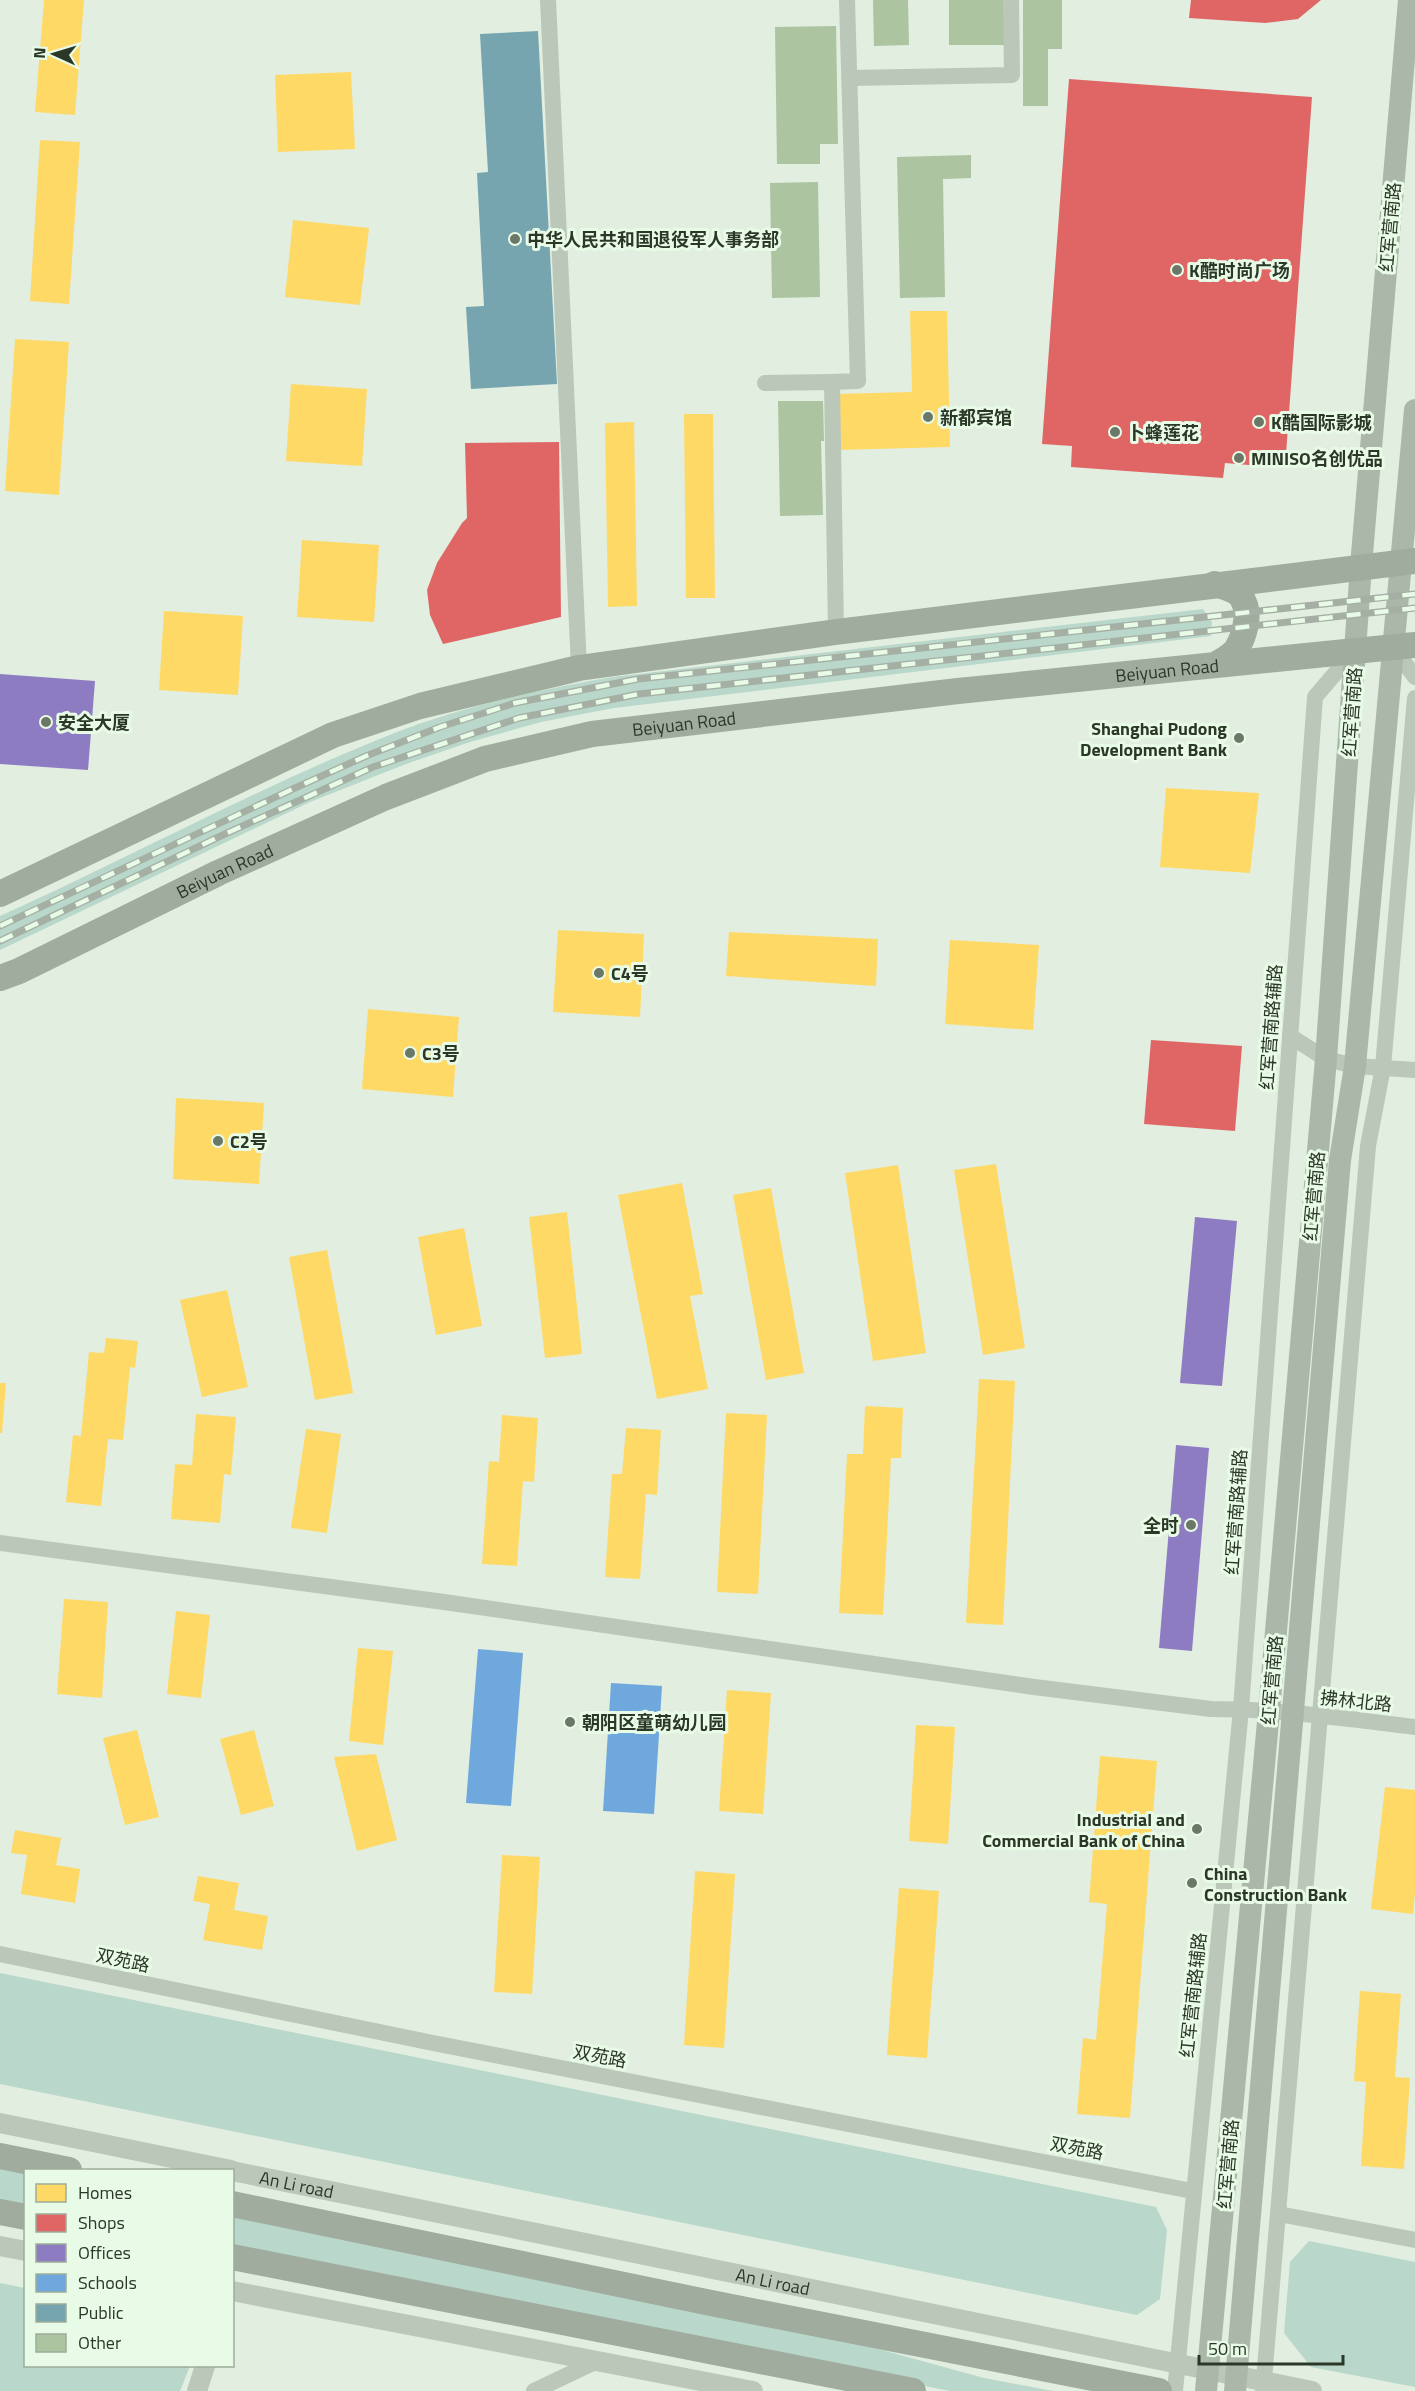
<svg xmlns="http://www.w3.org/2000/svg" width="1415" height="2391" viewBox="0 0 1415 2391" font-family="'Titillium Web','Noto Sans SC',sans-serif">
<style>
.green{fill:#b9d7ca}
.homes{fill:#ffd966}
.shops{fill:#e06666}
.offices{fill:#8e7cc3}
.schools{fill:#6fa8dc}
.public{fill:#76a5af}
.building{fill:#acc4a0}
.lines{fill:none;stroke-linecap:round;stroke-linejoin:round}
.minor{stroke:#bbc7b9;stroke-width:16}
.tertiary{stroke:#bbc7b9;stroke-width:20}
.secondary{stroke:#abb8a9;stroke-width:22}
.primary{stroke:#a0ac9e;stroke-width:26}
.rail-casing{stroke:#a5afa3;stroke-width:7}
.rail{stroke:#e8fbe7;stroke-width:4.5;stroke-dasharray:14;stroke-linecap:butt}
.poi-dot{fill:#6b7868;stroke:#e8fbe7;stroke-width:2}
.labels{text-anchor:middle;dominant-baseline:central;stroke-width:6;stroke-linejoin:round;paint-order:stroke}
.street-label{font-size:18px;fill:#2c3827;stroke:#e8fbe7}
.poi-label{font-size:18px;font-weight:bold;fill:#2c3827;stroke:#e8fbe7;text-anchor:start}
</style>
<rect width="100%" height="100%" fill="#e1eee0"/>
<!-- green -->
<g class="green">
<path d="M 1203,609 L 1212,622 L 1211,636 L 614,708 L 541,722 L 470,742 L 406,764 L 310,802 L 0,950 L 0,916 C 131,857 258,787 392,734 C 463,706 538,690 612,677 Z"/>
<polygon points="0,1973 1156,2207 1167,2230 1160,2299 1137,2315 0,2084"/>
<polygon points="0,2168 25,2174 25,2205 0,2200"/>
<polygon points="232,2215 798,2327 984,2378 1053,2391 950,2391 233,2247"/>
<polygon points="1309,2241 1415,2262 1415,2387 1311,2367 1284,2333 1290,2262"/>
<polygon points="0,2283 25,2288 26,2366 190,2366 180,2391 0,2391"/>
</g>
<!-- homes -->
<g class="homes">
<polygon points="44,0 84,0 75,115 35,112"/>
<polygon points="351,72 355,149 278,152 275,75"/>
<polygon points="40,140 80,142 69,304 30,301"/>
<polygon points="293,220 369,228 360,305 285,297"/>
<polygon points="910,311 947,311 950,447 836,450 835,394 912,392"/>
<polygon points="15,339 69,342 59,495 5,491"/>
<polygon points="291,384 367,389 362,466 286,461"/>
<polygon points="684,414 713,414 715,598 686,598"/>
<polygon points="634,422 637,606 608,607 605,423"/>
<polygon points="302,540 379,545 374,622 297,617"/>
<polygon points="164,611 243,616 238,695 159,690"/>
<polygon points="1166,788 1259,793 1250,873 1160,867"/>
<polygon points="558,930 644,934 640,1017 553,1012"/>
<polygon points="729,932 878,939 876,986 726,976"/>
<polygon points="950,940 1039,945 1033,1030 945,1024"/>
<polygon points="368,1009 459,1017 453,1097 362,1089"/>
<polygon points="176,1098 264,1103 259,1184 173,1179"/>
<polygon points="996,1164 1025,1348 983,1355 954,1170"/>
<polygon points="898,1165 926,1353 873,1361 845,1173"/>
<polygon points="682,1183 703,1294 690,1296 708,1389 657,1399 618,1195"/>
<polygon points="771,1188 804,1373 766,1380 733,1195"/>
<polygon points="567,1212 582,1354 545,1358 529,1217"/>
<polygon points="464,1228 482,1326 436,1335 418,1237"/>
<polygon points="327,1250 353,1393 315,1400 289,1257"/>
<polygon points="227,1290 248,1387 202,1397 180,1300"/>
<polygon points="106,1338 138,1341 135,1368 130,1367 123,1440 108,1439 101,1506 66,1502 73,1435 81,1436 89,1352 104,1353"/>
<polygon points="979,1379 1015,1381 1003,1625 966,1623"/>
<polygon points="0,1383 6,1383 2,1433 0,1433"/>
<polygon points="865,1406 903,1408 901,1458 891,1458 883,1615 839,1613 847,1454 863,1454"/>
<polygon points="726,1413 767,1415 758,1594 717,1592"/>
<polygon points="196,1414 236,1417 231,1475 224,1474 220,1523 171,1519 175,1464 192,1465"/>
<polygon points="502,1415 538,1418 534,1482 523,1481 517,1566 482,1564 489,1461 499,1462"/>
<polygon points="626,1428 661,1430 657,1495 646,1494 640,1579 605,1577 612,1474 622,1474"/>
<polygon points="306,1429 341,1434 327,1533 291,1528"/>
<polygon points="64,1599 108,1602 102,1698 57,1694"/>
<polygon points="176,1611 210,1615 201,1698 167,1694"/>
<polygon points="358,1648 393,1651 383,1745 349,1741"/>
<polygon points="727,1690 771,1693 763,1814 719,1811"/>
<polygon points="916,1725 955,1727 948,1844 909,1841"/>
<polygon points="137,1730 159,1817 125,1825 103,1738"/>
<polygon points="254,1730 274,1806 241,1815 220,1739"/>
<polygon points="376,1754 397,1840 357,1851 334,1757"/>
<polygon points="1100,1756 1157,1761 1130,2118 1077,2114 1083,2038 1096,2040 1107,1904 1089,1902"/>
<polygon points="1385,1787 1415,1790 1415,1893 1413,1914 1371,1909"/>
<polygon points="15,1830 61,1838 56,1865 80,1869 75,1903 21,1894 27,1855 11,1853"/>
<polygon points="502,1855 540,1857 532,1994 494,1992"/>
<polygon points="695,1871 735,1874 724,2048 684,2045"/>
<polygon points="198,1876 239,1883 234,1910 268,1916 262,1950 203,1940 210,1904 193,1901"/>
<polygon points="899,1888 939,1891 927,2058 887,2055"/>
<polygon points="1360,1991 1401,1994 1395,2077 1410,2078 1404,2169 1361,2166 1366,2082 1354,2081"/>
</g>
<!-- shops -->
<g class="shops">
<polygon points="1191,0 1321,0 1298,19 1265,23 1189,18"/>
<polygon points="1069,79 1312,97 1285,468 1225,463 1223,478 1071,467 1072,446 1042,444"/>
<polygon points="559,442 561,617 443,644 430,615 427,590 437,563 462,523 467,518 465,443"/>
<polygon points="1151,1040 1242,1046 1235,1131 1144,1124"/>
</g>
<!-- offices -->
<g class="offices">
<polygon points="0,674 95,681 88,770 0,764"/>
<polygon points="1195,1217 1237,1221 1222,1386 1180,1383"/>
<polygon points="1176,1445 1209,1448 1192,1651 1159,1648"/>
</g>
<!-- schools -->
<g class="schools">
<polygon points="478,1649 523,1653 511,1806 466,1803"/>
<polygon points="611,1683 662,1686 654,1814 603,1811"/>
</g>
<!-- public -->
<polygon class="public" points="538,31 557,384 471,389 466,307 484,306 477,173 488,172 480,34"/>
<!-- building -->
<g class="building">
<polygon points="873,0 908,0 909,45 874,46"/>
<rect x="949" y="0" width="55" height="45"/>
<polygon points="1023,0 1062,0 1062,49 1048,49 1048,106 1023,106"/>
<polygon points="836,26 838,144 820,144 820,164 777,164 775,27"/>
<polygon points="971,155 971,178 943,179 945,297 900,298 897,157"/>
<polygon points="818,182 820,297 772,298 770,183"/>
<polygon points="778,401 823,401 824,441 821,441 823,515 780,516"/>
</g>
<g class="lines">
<!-- minor -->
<g class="minor">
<polyline points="548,0 579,668"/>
<polyline points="850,78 1012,75 1011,0"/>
<polyline points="765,383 832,382"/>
<polyline points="836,632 832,382 858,381 847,0"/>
<polyline points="1392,646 1415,677"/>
<polyline points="1290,1036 1326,1059 1355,1066 1415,1070"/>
<path d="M 0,1543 L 444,1602 L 1034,1687 L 1211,1709 C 1279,1709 1347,1719 1415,1727"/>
<polyline points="0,1954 428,2042 1192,2191"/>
<polyline points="1279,2214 1415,2240"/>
<polyline points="534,2391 597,2361"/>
<polyline points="1175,2391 1241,1709 1315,697 1356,649"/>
<polyline points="1263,2391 1368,1146 1383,1067 1415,698"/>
</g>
<!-- tertiary -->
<g class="tertiary">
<polyline points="0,2123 231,2170"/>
<path id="s1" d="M 232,2171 L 1312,2391"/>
<polyline points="0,2246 26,2251"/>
<polyline points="232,2291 753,2391"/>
<polyline points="197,2391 205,2366"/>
</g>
<!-- secondary -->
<g class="secondary">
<polyline points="1206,2391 1269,1711 1326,1059 1361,566 1409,0"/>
<polyline points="1235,2391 1340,1160 1355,1066 1415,410"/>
</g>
<!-- primary -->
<g class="primary">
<path d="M 1215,584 C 1224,587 1239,590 1243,600 C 1251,615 1244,637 1236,650 C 1231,656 1223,660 1217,664"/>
<polyline points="0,894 333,735 420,706 579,668 836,632 1415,561"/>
<path id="s2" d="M 0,978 L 19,971 L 218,873 L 386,797 L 485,759 L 592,734 L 958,691 L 1415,645"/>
<polyline points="0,2156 69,2170"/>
<polyline points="232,2204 711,2303 1159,2391"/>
<polyline points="0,2212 26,2217"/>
<polyline points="232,2257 913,2391"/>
</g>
<defs>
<g id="rail">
<polyline points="0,926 295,788 366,756 440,727 515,703 638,679 1415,594"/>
<polyline points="0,941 225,834 373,767 519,718 639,694 1415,608"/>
</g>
</defs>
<!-- rail casing -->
<use href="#rail" class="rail-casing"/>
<!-- rail -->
<use href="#rail" class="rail"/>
</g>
<!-- markers -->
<g class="poi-dot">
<circle cx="515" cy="239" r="6"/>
<circle cx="1177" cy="270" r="6"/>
<circle cx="928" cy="417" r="6"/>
<circle cx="1259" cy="422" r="6"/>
<circle cx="1115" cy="432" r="6"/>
<circle cx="1239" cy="458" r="6"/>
<circle cx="46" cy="722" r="6"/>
<circle cx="1239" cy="738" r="6"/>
<circle cx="599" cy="973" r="6"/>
<circle cx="410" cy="1053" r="6"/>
<circle cx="218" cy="1141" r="6"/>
<circle cx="1191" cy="1525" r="6"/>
<circle cx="570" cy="1722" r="6"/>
<circle cx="1197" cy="1829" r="6"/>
<circle cx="1192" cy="1883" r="6"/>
</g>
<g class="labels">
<!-- street labels -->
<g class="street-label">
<text transform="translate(1390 227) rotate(-85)">红军营南路</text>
<text stroke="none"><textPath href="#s2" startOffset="1221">Beiyuan Road</textPath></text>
<text transform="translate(1352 712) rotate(-86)">红军营南路</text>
<text stroke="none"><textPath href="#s2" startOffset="735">Beiyuan Road</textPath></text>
<text stroke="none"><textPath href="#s2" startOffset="249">Beiyuan Road</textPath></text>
<text transform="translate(1271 1027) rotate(-86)">红军营南路辅路</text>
<text transform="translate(1314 1196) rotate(-85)">红军营南路</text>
<text transform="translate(1236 1512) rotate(-86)">红军营南路辅路</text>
<text transform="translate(1272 1680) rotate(-85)">红军营南路</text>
<text transform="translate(1356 1701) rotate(6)">拂林北路</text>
<text transform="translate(123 1960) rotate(12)">双苑路</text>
<text transform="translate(1193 1995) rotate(-84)">红军营南路辅路</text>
<text transform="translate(600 2056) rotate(11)">双苑路</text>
<text transform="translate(1077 2148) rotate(11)">双苑路</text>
<text transform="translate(1228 2164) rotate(-85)">红军营南路</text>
<text stroke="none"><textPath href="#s1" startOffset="66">An Li road</textPath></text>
<text stroke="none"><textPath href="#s1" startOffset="552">An Li road</textPath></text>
</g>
<!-- poi labels -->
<g class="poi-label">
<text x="527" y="239">中华人民共和国退役军人事务部</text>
<text x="1189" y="270">K酷时尚广场</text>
<text x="940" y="417">新都宾馆</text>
<text x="1271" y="422">K酷国际影城</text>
<text x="1127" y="432">卜蜂莲花</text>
<text x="1251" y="458">MINISO名创优品</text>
<text x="58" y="722">安全大厦</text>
<text x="1227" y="728" text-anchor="end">Shanghai Pudong<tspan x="1227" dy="21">Development Bank</tspan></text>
<text x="611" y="973">C4号</text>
<text x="422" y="1053">C3号</text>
<text x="230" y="1141">C2号</text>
<text x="1179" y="1525" text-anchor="end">全时</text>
<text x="582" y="1722">朝阳区童萌幼儿园</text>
<text x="1185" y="1819" text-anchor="end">Industrial and<tspan x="1185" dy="21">Commercial Bank of China</tspan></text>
<text x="1204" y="1873">China<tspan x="1204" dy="21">Construction Bank</tspan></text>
</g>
</g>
<!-- legend -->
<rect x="24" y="2169" width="210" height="198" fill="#e8fbe7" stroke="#9dad9a" stroke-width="1.5"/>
<rect x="36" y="2184" width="30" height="18" fill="#ffd966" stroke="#9dad9a" stroke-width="1.5"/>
<text x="78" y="2199" font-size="18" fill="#2c3827">Homes</text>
<rect x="36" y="2214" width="30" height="18" fill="#e06666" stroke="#9dad9a" stroke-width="1.5"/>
<text x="78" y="2229" font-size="18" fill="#2c3827">Shops</text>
<rect x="36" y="2244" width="30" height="18" fill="#8e7cc3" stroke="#9dad9a" stroke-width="1.5"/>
<text x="78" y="2259" font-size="18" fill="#2c3827">Offices</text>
<rect x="36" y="2274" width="30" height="18" fill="#6fa8dc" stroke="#9dad9a" stroke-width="1.5"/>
<text x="78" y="2289" font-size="18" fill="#2c3827">Schools</text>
<rect x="36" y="2304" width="30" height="18" fill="#76a5af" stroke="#9dad9a" stroke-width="1.5"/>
<text x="78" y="2319" font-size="18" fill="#2c3827">Public</text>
<rect x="36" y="2334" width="30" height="18" fill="#acc4a0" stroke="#9dad9a" stroke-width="1.5"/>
<text x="78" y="2349" font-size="18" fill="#2c3827">Other</text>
<!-- north arrow -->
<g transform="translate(54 54) rotate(274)" stroke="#e8fbe7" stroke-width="4.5" paint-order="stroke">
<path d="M0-4.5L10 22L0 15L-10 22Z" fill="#2c3827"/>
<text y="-9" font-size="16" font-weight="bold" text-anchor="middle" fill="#2c3827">N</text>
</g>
<!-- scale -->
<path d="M1199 2355v9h144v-9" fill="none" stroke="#2c3827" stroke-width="3"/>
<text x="1208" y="2355" font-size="18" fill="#2c3827" stroke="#e8fbe7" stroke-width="4.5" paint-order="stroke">50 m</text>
</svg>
